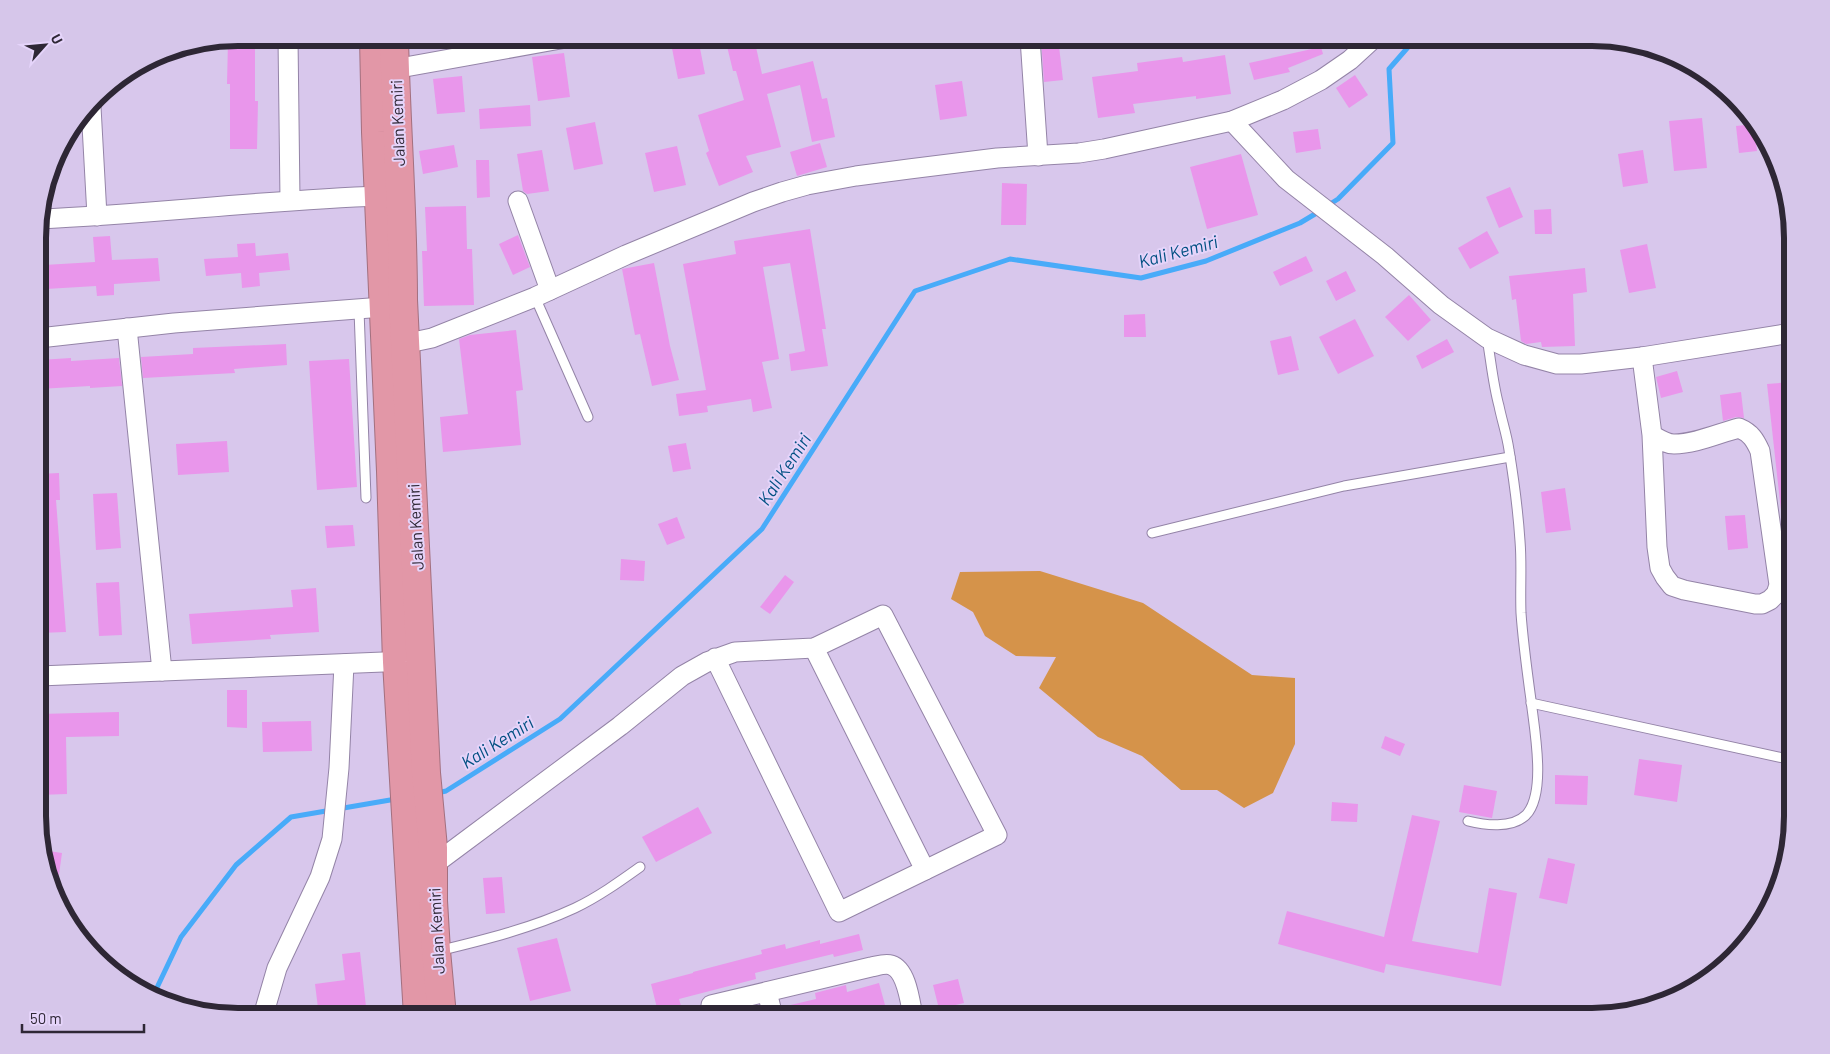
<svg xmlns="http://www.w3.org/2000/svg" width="1830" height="1054" viewBox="0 0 1830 1054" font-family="Barlow,sans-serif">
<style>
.green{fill:#d5934a}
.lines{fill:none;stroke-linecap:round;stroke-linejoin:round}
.stream{stroke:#48abf9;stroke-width:5}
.building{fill:#e996eb}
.lane-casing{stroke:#9484a7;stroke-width:11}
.street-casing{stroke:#9484a7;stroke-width:21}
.highway-casing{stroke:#a3707f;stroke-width:30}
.lane{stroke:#fff;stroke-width:9}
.street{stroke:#fff;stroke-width:19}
.highway{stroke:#e297a7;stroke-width:28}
.labels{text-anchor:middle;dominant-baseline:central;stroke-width:4;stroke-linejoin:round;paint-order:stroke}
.street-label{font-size:16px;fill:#2e2735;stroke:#e5d4fa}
.water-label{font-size:18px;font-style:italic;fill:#025082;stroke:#e5d4fa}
.rim{fill:none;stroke:#2e2735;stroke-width:6}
</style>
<rect width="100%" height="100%" fill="#d8c7ec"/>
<!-- green -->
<polygon class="green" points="1040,571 1143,603 1252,675 1295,678 1295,744 1273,793 1244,808 1217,790 1181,790 1142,756 1098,737 1039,688 1056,657 1016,656 985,636 973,612 951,599 960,572"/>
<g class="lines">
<!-- stream -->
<g class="stream">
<polyline points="1327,206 1338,199 1393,143 1389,69 1416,38"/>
<polyline points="437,793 446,791 560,719 762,529 915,291 1010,259 1141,278 1206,261 1300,223 1320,211"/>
<polyline points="153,996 181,937 236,865 291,817 396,799"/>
</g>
</g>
<!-- building -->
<g class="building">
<polygon points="670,38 698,38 705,74 678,79"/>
<polygon points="725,38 754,38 762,74 813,61 822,99 827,98 835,137 812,142 800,85 767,94 781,147 746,156 753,172 719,186 706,153 709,151 698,115 744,100 736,71 733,71"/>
<polygon points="1041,38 1058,38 1063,80 1044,82"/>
<polygon points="228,41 255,41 255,101 258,101 257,149 230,149 230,84 227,84"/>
<polygon points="1321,47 1323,54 1288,68 1290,72 1254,80 1249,63"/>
<polygon points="564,53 570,97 538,101 532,57"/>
<polygon points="1225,55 1231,94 1196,99 1196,96 1133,104 1135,113 1098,118 1092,77 1138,71 1137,63 1182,57 1183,62"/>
<polygon points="1355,75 1368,95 1349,108 1336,88"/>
<polygon points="462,76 465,112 437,114 433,79"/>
<polygon points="962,81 967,116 940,120 935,85"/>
<polygon points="530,105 531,126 480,129 479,109"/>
<polygon points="1702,118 1707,168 1674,171 1669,121"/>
<polygon points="595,122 603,164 574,170 566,128"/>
<polygon points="1754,124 1757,151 1739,153 1736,126"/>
<polygon points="1318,129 1321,149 1296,153 1293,132"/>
<polygon points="820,143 827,167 797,176 790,152"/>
<polygon points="454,145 458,167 423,174 419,151"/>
<polygon points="677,146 686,185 654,192 645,153"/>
<polygon points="542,150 549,191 527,194 523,191 517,154"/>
<polygon points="1643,150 1648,183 1623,187 1618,154"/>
<polygon points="1241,154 1258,215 1207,229 1190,167"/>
<polygon points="476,160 489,160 490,197 477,198"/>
<polygon points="1002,183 1027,184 1026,225 1001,225"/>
<polygon points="1510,187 1523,217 1499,228 1486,197"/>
<polygon points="466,206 467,249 472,249 474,305 424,306 422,251 427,251 425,207"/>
<polygon points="1551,209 1552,234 1535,234 1534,210"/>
<polygon points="810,229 826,329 822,329 828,366 791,371 789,354 805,351 790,263 763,267 779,359 762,362 772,408 753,412 751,399 707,406 708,412 679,416 676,394 706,390 683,264 736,254 734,241"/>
<polygon points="1487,231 1499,253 1470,269 1458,248"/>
<polygon points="518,235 530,267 513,275 499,244"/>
<polygon points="110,236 112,260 158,258 160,281 114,284 114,295 97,296 96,286 46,289 44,265 95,262 93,237"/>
<polygon points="255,243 256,256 288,253 290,270 259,273 260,286 242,288 241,273 206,276 204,259 238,257 237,244"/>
<polygon points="1647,244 1656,288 1629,293 1620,250"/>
<polygon points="1306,256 1313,271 1280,286 1273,272"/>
<polygon points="654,263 670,346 679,380 652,386 640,334 635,335 622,269"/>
<polygon points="1585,268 1587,292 1573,294 1575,346 1542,347 1541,342 1526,344 1521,341 1516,299 1512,300 1509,276"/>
<polygon points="1346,271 1356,291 1336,301 1326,281"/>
<polygon points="1409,295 1431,320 1408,341 1385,317"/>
<polygon points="1145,314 1146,337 1124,337 1124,315"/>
<polygon points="1355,319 1374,356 1338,374 1319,337"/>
<polygon points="516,330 523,390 516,391 521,445 443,452 440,417 468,414 459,339 470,335"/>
<polygon points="1291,336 1299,370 1278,375 1270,341"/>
<polygon points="1447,339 1454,352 1422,369 1416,356"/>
<polygon points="286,344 287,365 234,369 235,373 143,378 141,357 193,354 193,348"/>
<polygon points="71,358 71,361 119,358 122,386 90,388 90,386 39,389 39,360"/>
<polygon points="349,359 357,487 317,490 309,361"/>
<polygon points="1677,371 1683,392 1661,398 1656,377"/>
<polygon points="1792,382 1792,538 1784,538 1767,384"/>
<polygon points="1741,392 1744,418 1736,417 1723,421 1720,395"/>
<polygon points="227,441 229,472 178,475 176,444"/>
<polygon points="686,443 691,469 673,472 668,446"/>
<polygon points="59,473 60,500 56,500 66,632 39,633 39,474"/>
<polygon points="1565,488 1571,530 1546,533 1541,492"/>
<polygon points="117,493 121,548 96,550 93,494"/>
<polygon points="1745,515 1748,548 1728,550 1725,516"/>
<polygon points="677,517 685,538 667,545 658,524"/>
<polygon points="353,525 355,546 327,548 325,526"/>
<polygon points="621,559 645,561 644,581 620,580"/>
<polygon points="785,575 794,582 770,614 760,607"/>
<polygon points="119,582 122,635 99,636 96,583"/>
<polygon points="316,588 319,632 270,635 271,639 192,644 189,614 293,607 291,590"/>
<polygon points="227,690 247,690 247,728 227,727"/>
<polygon points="119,712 119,736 66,737 67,794 39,795 39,714"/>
<polygon points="311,721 312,751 263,752 262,722"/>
<polygon points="1385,736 1405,744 1400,756 1381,748"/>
<polygon points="1639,759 1682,765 1677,802 1634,795"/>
<polygon points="1555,775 1588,776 1587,805 1555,804"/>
<polygon points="1464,785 1497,791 1492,818 1459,812"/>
<polygon points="1332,802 1358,804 1357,822 1331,821"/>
<polygon points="698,807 712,833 656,862 642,837"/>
<polygon points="1412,815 1440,821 1412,941 1478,953 1489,888 1517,893 1501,986 1386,964 1384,973 1278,944 1287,911 1384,937"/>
<polygon points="42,850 62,853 57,889 55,884"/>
<polygon points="1548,858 1575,864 1567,904 1539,898"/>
<polygon points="502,877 505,913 486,914 483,878"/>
<polygon points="859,934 863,950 834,957 833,954 755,973 756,979 679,999 684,1016 659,1016 651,984 693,973 693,972 762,954 761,950 785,944 786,949 820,940 820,944"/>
<polygon points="557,938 571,991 530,1001 517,948"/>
<polygon points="360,952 367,1016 349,1016 349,1012 319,1016 315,984 345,980 342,954"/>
<polygon points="958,979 964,1003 939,1009 933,985"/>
<polygon points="879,983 888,1016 825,1016 824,1011 799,1016 784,1016 782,1007 816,999 815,993 846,985 847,992"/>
</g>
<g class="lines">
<defs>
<g id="lane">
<polyline points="535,297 588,417"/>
<polyline points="359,310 366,498"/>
<polyline points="1152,533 1344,486 1510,457"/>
<polyline points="1531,703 1792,760"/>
<path d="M 1468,821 C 1484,825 1512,829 1526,815 C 1547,793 1534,728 1531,700 C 1527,671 1523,642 1521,613 C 1520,589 1522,565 1520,541 C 1518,511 1514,480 1509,450 C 1507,435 1502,421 1499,406 C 1493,384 1491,361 1487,338"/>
<path d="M 438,951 C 484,940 532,928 575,908 C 598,897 619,882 640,867"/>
</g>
<g id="street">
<polyline points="288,38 290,200"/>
<polyline points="1030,38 1038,156"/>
<polyline points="383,71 566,38"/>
<polyline points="91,107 97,216"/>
<polyline points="1232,121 1286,179 1385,256 1441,305 1487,338 1524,355 1557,364 1581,364 1642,357 1792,333"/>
<polyline points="518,201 550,290"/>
<path d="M 39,219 C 153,214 266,200 380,196"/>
<polyline points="127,328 162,671"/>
<polyline points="39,338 174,323 383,307"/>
<polyline points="394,346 432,338 535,297 626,255 753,202 782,192 807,185 856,176 909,169 997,158 1079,153 1104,149 1232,121 1283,100 1321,80 1350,60 1374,38"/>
<path d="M 1642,357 L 1652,435 L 1657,547 L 1660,568 L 1665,577 L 1672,586 L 1684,590 L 1755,604 L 1762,604 L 1770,600 L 1776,594 L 1779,585 L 1760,451 C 1755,440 1751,433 1739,428 C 1719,433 1696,444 1674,444 C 1666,444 1659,439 1652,435"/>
<polyline points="814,648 925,870"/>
<polyline points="39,676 408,661"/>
<polyline points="432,866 620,726 682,676 707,662 735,652 814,648 883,615 997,835 839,912 715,658"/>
<polyline points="767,992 773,1016"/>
<path d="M 711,1005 L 871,967 C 877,966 885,963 891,965 C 907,970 910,1002 913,1016"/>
<polyline points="263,1016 277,968 320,877 332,839 339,768 344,664"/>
</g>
<g id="highway">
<polyline points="374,38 376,132 391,471 397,662 418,1016"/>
<path d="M 394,38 C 396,125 403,212 403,300 L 426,773 L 433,848 L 433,901 L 436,951 L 442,1016"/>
</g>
</defs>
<!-- lane casing -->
<use href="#lane" class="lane-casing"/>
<!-- street casing -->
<use href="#street" class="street-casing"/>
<!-- highway casing -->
<use href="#highway" class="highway-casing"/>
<!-- lane -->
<use href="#lane" class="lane"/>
<!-- street -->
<use href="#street" class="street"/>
<!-- highway -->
<use href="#highway" class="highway"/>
</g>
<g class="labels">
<!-- street labels -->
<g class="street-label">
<text transform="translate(397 123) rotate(-92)">Jalan Kemiri</text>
<text transform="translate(415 527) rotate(-93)">Jalan Kemiri</text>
<text transform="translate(436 931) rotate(-93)">Jalan Kemiri</text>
</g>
<!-- water labels -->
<g class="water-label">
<text transform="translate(1178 251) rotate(-15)">Kali Kemiri</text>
<text transform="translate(784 469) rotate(-57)">Kali Kemiri</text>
<text transform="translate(497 742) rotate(-32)">Kali Kemiri</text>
</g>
</g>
<!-- crop -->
<path d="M0 0H1830V1054H0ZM238 46H1592A192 192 0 0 1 1784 238V816A192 192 0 0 1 1592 1008H238A192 192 0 0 1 46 816V238A192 192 0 0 1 238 46Z" fill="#d6c6ea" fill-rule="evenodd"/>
<path class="rim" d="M238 46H1592A192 192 0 0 1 1784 238V816A192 192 0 0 1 1592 1008H238A192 192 0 0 1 46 816V238A192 192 0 0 1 238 46Z"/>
<!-- north arrow -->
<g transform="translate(45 45) rotate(63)" stroke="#e5d4fa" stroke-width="4" paint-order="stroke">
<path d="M0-4L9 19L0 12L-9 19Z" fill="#2e2735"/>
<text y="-8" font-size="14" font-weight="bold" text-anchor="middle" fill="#2e2735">U</text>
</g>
<!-- scale -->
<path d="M22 1024v8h122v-8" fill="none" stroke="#2e2735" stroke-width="2.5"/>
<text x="30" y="1024" font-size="15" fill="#2e2735" stroke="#e5d4fa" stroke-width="4" paint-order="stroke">50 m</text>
</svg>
